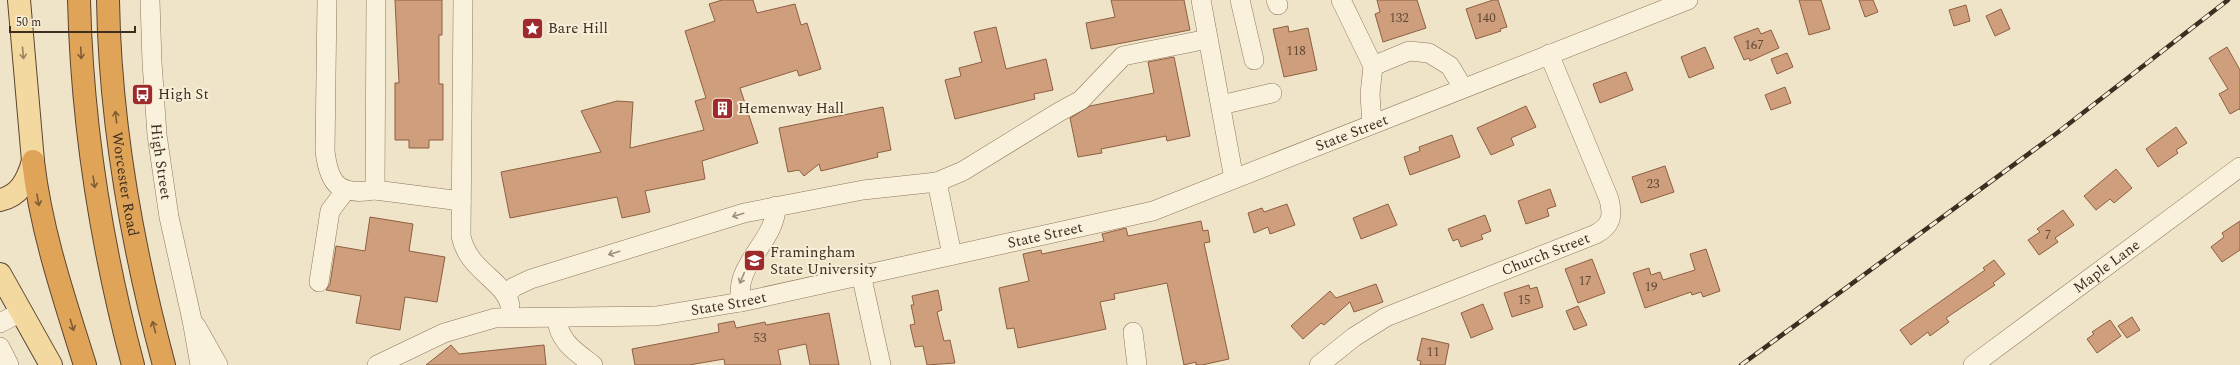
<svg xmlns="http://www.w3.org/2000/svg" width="2240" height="365" viewBox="0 0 2240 365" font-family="Spectral,serif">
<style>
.building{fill:#cf9f7d;stroke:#8d5f41}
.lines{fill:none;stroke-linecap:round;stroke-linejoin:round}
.minor-casing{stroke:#8d765c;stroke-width:20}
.major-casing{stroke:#5b4430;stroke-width:24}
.highway-casing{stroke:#5b4430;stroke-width:24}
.minor{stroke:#faf1dc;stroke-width:19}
.major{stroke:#f3d9a0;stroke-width:22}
.highway{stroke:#e0a458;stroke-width:22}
.rail-casing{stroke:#3d2e20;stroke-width:4.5}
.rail{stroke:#f7eed8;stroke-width:3;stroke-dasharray:9;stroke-linecap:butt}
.oneway{stroke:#988460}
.oneway2{stroke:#7e5d36}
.oneway3{stroke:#9c907e}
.labels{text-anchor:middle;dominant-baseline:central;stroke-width:4;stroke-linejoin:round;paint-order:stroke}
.number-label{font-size:13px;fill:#624a37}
.poi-label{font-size:15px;fill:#3d2e20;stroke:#f7eed8;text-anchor:start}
.street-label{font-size:15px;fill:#3d2e20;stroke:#f7eed8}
</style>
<rect width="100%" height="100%" fill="#f0e4c8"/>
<!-- building -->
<g class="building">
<polygon points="395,0 442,0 442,35 439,35 439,84 443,84 443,140 429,140 429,148 409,148 409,140 395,140 395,83 399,83"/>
<polygon points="722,0 753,0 757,13 795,4 801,25 807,23 821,69 799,76 797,70 740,88 758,143 702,161 705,179 645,191 650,212 622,218 617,197 510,218 501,172 601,152 581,111 617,101 633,102 630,148 704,130 695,101 706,98 685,31 715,21 709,4"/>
<polygon points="1111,0 1184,0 1190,30 1091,49 1086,23 1115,17"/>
<polygon points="1377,0 1417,0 1426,28 1383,42 1375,14 1380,12"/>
<polygon points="1493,0 1498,0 1507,27 1500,29 1501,31 1476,39 1466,9"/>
<polygon points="1799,0 1821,0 1830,29 1809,35"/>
<polygon points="1859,0 1873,0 1878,12 1865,17"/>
<polygon points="1966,5 1970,21 1954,26 1949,10"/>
<polygon points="2001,9 2010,29 1995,36 1986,16"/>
<polygon points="1288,26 1289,32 1308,28 1317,70 1284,77 1273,29"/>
<polygon points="996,27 1006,69 1046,59 1053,90 1034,94 1035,99 955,119 945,80 961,76 959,68 982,62 974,32"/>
<polygon points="1758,28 1761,34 1771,30 1779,48 1750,61 1749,58 1744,60 1734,37"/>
<polygon points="1705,47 1714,68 1689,78 1681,57"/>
<polygon points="2227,47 2240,70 2240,110 2239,109 2230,114 2219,94 2228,89 2209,58"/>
<polygon points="1787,53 1793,67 1777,74 1771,59"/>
<polygon points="1174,57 1190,136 1167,141 1166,136 1101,149 1102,153 1078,157 1070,118 1090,106 1154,93 1148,62"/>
<polygon points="1626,72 1633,90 1600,103 1593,84"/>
<polygon points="1785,87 1791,103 1771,110 1765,95"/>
<polygon points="1526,106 1536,127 1511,138 1514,145 1491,155 1477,128"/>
<polygon points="883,107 891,150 877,153 878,157 821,171 819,164 804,176 799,170 788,172 779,128"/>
<polygon points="2176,127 2187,143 2176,150 2178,153 2158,167 2146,149"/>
<polygon points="1452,135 1460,157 1410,175 1404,157 1420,151 1419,147"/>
<polygon points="1665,166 1674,192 1641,203 1632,177"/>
<polygon points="2116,169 2132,188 2114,203 2110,199 2096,210 2084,196"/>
<polygon points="1550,189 1556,206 1547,209 1549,216 1526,224 1518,201"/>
<polygon points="1287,204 1295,225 1270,234 1268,227 1254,233 1248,213 1262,208 1264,212"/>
<polygon points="1388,204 1397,225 1361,239 1353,218"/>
<polygon points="2063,210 2074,225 2055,238 2058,242 2039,255 2028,240 2040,232 2037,229"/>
<polygon points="1485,215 1491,231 1481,235 1483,239 1461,247 1458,239 1453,241 1448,229"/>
<polygon points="370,217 413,224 409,251 445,257 437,302 405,297 400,330 356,323 361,296 326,290 330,284 336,246 365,251"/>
<polygon points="1201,221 1203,231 1208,230 1210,242 1204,243 1229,359 1202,365 1196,365 1196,362 1184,365 1167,283 1114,294 1115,299 1100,302 1106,329 1018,348 1014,328 1007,329 999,288 1029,281 1023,254 1041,250 1042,254 1104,241 1102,234 1126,228 1128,236"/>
<polygon points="2240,221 2240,250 2222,262 2211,247 2224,237 2222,233"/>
<polygon points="1706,249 1720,291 1703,297 1701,292 1692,295 1691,292 1645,308 1633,273 1649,268 1651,275 1660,272 1663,280 1695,270 1690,254"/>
<polygon points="1592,259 1605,293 1578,303 1565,269"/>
<polygon points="1994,260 2005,274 1993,283 1995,285 1946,318 1949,322 1930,336 1928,332 1911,345 1900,330 1985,270 1983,268"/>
<polygon points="1376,284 1383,302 1354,312 1350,302 1324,325 1321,323 1303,339 1291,326 1330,291 1336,298"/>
<polygon points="1529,285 1530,289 1537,287 1543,307 1512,317 1504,293"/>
<polygon points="938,290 942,310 937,312 944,341 950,340 955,363 927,365 923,346 915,347 910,325 915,324 911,305 914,305 912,296"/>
<polygon points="1483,304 1493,329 1471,338 1461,313"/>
<polygon points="1578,306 1587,325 1574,330 1566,311"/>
<polygon points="829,313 839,365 810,365 806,344 778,350 781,365 725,365 724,359 689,365 635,365 632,349 719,332 718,324 734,321 736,328 765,322 766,325"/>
<polygon points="2132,317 2140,330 2127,338 2118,326"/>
<polygon points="2110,320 2121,336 2097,353 2087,339 2094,334 2092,332"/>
<polygon points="1422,338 1449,344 1445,365 1420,365 1421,361 1417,360"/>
<polygon points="451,345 459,354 544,345 546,365 426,365"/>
</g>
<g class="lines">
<defs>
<g id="minor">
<path id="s1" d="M 150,0 L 152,62 L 157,135 L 169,217 L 192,320 L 200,365"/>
<path d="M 327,0 L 325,151 C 329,185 339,196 375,190"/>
<polyline points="376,0 375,190 461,201"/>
<path d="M 463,0 L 461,236 C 468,271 504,280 510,305"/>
<polyline points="1201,0 1234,179"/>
<polyline points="1240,0 1254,60"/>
<polyline points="1276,0 1278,5"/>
<polyline points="1341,0 1373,66 1370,94 1372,124"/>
<polyline points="1373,66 1409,51 1429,53 1450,66 1463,88"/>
<polyline points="1221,105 1272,93"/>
<polyline points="952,255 937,182 963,171 1059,112 1081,100 1123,56 1208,39"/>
<polyline points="861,274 881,365"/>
<polyline points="319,282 330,211 345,191"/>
<polyline points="506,295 514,287 531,279 744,213 863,190 937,182"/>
<path d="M 741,302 C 733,264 776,242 776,206"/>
<path d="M 557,318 C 558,341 576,352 593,365"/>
<polyline points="0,323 21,312"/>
<polyline points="196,326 218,365"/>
<polyline points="1133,332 1137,365"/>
<polyline points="0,347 9,365"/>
<path id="s2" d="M 377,365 L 444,333 L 495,318 L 656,316 L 741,302 L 1153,211 L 1688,0"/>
<path id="s3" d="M 1319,365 L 1354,337 L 1386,317 L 1596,234 C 1612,225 1613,216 1609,199 L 1549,54"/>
<path id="s4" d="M 1973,365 L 2240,167"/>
</g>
<g id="major">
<path d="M 0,200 C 20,196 28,179 33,161 L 19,0"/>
<polyline points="0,274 51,365"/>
</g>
<g id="highway">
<path d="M 79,0 C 82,124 101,245 133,365"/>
<path id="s5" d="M 108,0 C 110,124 132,246 164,365"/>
<path d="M 33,161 C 41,231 64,298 85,365"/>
</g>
</defs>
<!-- minor casing -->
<use href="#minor" class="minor-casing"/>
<!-- major casing -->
<use href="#major" class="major-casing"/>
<!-- highway casing -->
<use href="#highway" class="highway-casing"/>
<!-- minor -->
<use href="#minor" class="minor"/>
<!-- major -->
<use href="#major" class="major"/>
<!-- highway -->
<use href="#highway" class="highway"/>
<defs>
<polyline id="rail" points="1741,365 2057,133 2228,0"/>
</defs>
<!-- rail casing -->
<use href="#rail" class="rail-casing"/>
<!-- rail -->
<use href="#rail" class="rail"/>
</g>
<!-- one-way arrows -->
<defs><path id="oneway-shaft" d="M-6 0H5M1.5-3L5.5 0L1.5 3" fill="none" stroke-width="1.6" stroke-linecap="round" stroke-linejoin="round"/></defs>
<use class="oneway" href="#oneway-shaft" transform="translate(23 53) rotate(85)"/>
<g class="oneway2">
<use href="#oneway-shaft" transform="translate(81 53) rotate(87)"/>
<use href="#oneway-shaft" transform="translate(116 117) rotate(-96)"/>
<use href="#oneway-shaft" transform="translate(94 182) rotate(81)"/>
<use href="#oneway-shaft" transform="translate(38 200) rotate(79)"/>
<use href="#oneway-shaft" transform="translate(72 325) rotate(73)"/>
<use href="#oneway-shaft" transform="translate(154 327) rotate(-105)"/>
</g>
<g class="oneway3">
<use href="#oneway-shaft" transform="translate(738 215) rotate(163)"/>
<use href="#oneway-shaft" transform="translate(614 253) rotate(163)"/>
<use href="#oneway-shaft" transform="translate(742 278) rotate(113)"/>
</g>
<!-- icons -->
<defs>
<symbol id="sight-square" viewBox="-11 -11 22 22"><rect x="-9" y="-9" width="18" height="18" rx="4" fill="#9e2a2b" stroke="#f7eed8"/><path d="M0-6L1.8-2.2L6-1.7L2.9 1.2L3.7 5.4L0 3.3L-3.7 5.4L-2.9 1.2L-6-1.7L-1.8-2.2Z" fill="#fff"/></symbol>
<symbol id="bus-square" viewBox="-11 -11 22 22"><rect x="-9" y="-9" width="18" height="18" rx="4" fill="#9e2a2b" stroke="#f7eed8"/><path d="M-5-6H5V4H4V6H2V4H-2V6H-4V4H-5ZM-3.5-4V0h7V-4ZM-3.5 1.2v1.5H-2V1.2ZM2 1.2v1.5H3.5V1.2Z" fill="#fff"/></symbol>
<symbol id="building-square" viewBox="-11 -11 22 22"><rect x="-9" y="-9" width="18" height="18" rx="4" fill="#9e2a2b" stroke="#f7eed8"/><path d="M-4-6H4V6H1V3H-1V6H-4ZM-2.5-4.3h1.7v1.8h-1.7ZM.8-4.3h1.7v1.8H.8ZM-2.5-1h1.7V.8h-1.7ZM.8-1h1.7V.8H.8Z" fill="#fff"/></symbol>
<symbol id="university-square" viewBox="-11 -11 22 22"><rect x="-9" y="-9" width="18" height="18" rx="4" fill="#9e2a2b" stroke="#f7eed8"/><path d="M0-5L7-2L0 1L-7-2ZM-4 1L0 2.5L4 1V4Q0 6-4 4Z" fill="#fff"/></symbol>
</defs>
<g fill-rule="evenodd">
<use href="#sight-square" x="520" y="16" width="25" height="25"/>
<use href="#bus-square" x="130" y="82" width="25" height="25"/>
<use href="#building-square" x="710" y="96" width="25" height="25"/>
<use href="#university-square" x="742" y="248" width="25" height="25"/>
</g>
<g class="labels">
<!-- number labels -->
<g class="number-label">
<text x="1399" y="18">132</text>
<text x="1486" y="18">140</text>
<text x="1754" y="45">167</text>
<text x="1296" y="51">118</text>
<text x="1653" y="184">23</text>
<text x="2048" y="235">7</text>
<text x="1585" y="281">17</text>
<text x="1651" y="287">19</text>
<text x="1524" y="300">15</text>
<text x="760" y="338">53</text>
<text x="1433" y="352">11</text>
</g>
<!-- poi labels -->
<g class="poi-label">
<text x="548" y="28">Bare Hill</text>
<text x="158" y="94">High St</text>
<text x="738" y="108">Hemenway Hall</text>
<text x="770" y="252">Framingham<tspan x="770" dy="17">State University</tspan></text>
</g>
<!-- street labels -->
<g class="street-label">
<text stroke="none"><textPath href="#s2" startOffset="1010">State Street</textPath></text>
<text stroke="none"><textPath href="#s1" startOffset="162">High Street</textPath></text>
<text stroke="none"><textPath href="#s5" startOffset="185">Worcester Road</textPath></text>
<text stroke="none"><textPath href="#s2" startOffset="686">State Street</textPath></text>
<text stroke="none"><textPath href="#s3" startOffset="254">Church Street</textPath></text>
<text stroke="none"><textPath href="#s4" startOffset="166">Maple Lane</textPath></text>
<text stroke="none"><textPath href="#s2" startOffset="362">State Street</textPath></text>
</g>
</g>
<!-- scale -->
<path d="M10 26v6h125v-6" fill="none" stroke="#3d2e20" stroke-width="2"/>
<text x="16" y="26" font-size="12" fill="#3d2e20" stroke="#f7eed8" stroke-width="3" paint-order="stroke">50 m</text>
</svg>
